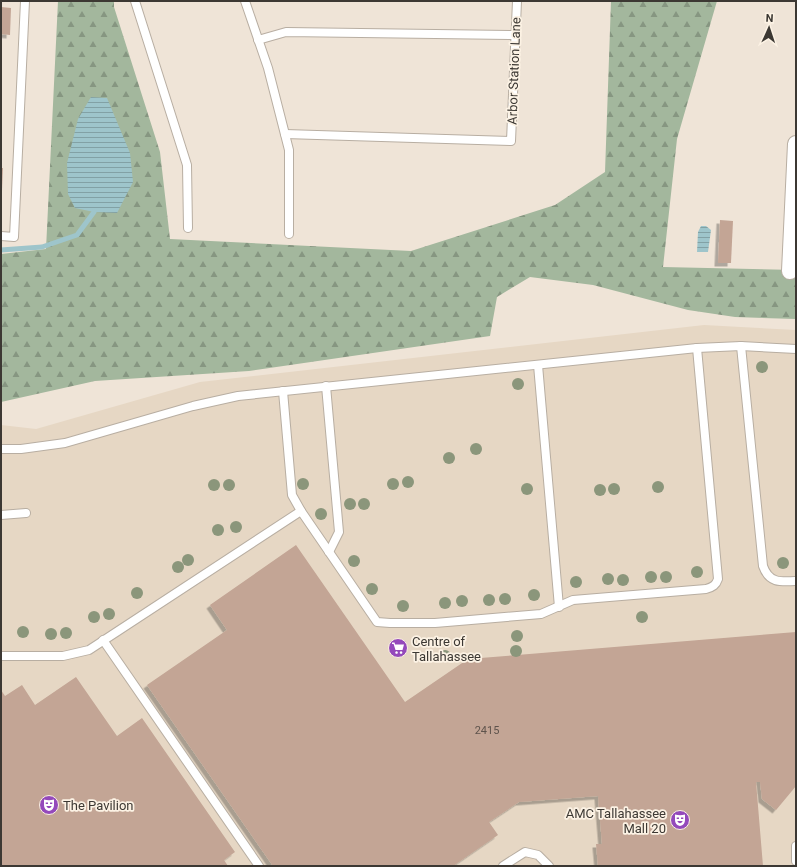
<svg xmlns="http://www.w3.org/2000/svg" width="797" height="867" viewBox="0 0 797 867" font-family="Roboto,sans-serif">
<style>
.built{fill:#e6d7c4}
.forest{fill:url(#forest-firs)}
.water{fill:url(#water-rules)}
.lines{fill:none;stroke-linecap:round;stroke-linejoin:round}
.stream{stroke:#9ec5cb;stroke-width:5}
.building{fill:#c3a595;filter:url(#shadow)}
.lane-casing{stroke:#b8aea2;stroke-width:10}
.street-casing{stroke:#b8aea2;stroke-width:18}
.lane{stroke:#fff;stroke-width:8}
.street{stroke:#fff;stroke-width:16}
.tree{fill:#8b967b}
.labels{text-anchor:middle;dominant-baseline:central;stroke-width:3.5;stroke-linejoin:round;paint-order:stroke}
.number-label{font-size:11px;fill:#5e534c}
.street-label{font-size:13px;fill:#3c3833;stroke:#fcf2e4}
.poi-label{font-size:13px;fill:#3c3833;stroke:#fcf2e4;text-anchor:start}
</style>
<defs>
<pattern id="forest-firs" width="22" height="20" patternUnits="userSpaceOnUse"><rect width="22" height="20" fill="#a3b79d"/><path d="M5 1l3.5 6h-7zM16 11l3.5 6h-7z" fill="#869681"/></pattern>
<pattern id="water-rules" width="6" height="5" patternUnits="userSpaceOnUse"><rect width="6" height="5" fill="#9ec5cb"/><path d="M0 2.5h6" fill="none" stroke="#82a1a5"/></pattern>
<filter id="shadow"><feDropShadow dx="-3.5" dy="3.5" stdDeviation="0" flood-color="#0004"/></filter>
</defs>
<rect width="100%" height="100%" fill="#efe4d7"/>
<!-- built -->
<polygon class="built" points="704,325 796,330 796,866 1,866 1,425 36,429 200,382"/>
<!-- forest -->
<polygon class="forest" points="58,1 114,1 114,7 160,152 170,239 411,251 555,205 605,172 611,1 717,1 677,139 663,267 796,270 796,319 735,317 688,310 593,285 530,277 497,297 490,336 249,371 95,381 1,402 1,254 46,249"/>
<!-- water -->
<g class="water">
<polygon points="91,97 107,98 130,153 133,182 117,213 94,212 75,208 68,194 67,163 78,119"/>
<polygon points="701,226 706,226 711,230 708,252 697,252 698,232"/>
</g>
<g class="lines">
<!-- stream -->
<polyline class="stream" points="1,250 42,247 77,235 94,212"/>
</g>
<!-- building -->
<g class="building">
<polygon points="1,7 11,8 10,35 1,34"/>
<polygon points="1,168 3,168 2,191 1,191"/>
<polygon points="720,220 733,221 731,263 718,263"/>
<polygon points="296,545 405,702 468,659 796,632 796,786 776,810 762,799 760,782 756,782 763,866 598,866 596,844 602,844 598,796 519,802 489,822 498,835 453,866 273,866 147,685 227,630 210,605"/>
<polygon points="76,677 117,736 142,718 235,852 224,860 228,866 1,866 1,690 5,696 22,685 35,705"/>
</g>
<g class="lines">
<defs>
<g id="lane">
<polyline points="135,1 187,165 188,228"/>
<polyline points="245,1 268,68 289,150 289,234"/>
<polyline points="258,40 286,32 516,35"/>
<polyline points="285,134 511,141 517,1"/>
<polyline points="1,236 14,237 25,1"/>
<path d="M 741,346 L 763,566 C 769,583 780,582 796,581"/>
<polyline points="538,365 559,607"/>
<polyline points="326,386 339,532 329,552"/>
<path d="M 283,391 L 292,495 L 301,511 L 377,622 L 390,623 L 435,623 L 541,614 L 573,600 L 706,589 C 713,587 716,585 718,579 L 697,348"/>
<polyline points="1,449 21,449 65,443 193,406 238,396 697,348 741,346 796,349"/>
<polyline points="1,515 26,513"/>
<polyline points="103,640 259,866"/>
<polyline points="1,656 63,656 89,650 301,511"/>
<polyline points="796,846 796,861"/>
<polyline points="503,866 525,852 538,855 549,866"/>
</g>
<polyline id="street" points="790,271 796,144"/>
</defs>
<!-- lane casing -->
<use href="#lane" class="lane-casing"/>
<!-- street casing -->
<use href="#street" class="street-casing"/>
<!-- lane -->
<use href="#lane" class="lane"/>
<!-- street -->
<use href="#street" class="street"/>
</g>
<!-- trees -->
<g class="tree">
<circle cx="762" cy="367" r="6"/>
<circle cx="518" cy="384" r="6"/>
<circle cx="476" cy="449" r="6"/>
<circle cx="449" cy="458" r="6"/>
<circle cx="408" cy="482" r="6"/>
<circle cx="303" cy="484" r="6"/>
<circle cx="393" cy="484" r="6"/>
<circle cx="214" cy="485" r="6"/>
<circle cx="229" cy="485" r="6"/>
<circle cx="658" cy="487" r="6"/>
<circle cx="527" cy="489" r="6"/>
<circle cx="614" cy="489" r="6"/>
<circle cx="600" cy="490" r="6"/>
<circle cx="350" cy="504" r="6"/>
<circle cx="364" cy="504" r="6"/>
<circle cx="321" cy="514" r="6"/>
<circle cx="236" cy="527" r="6"/>
<circle cx="218" cy="530" r="6"/>
<circle cx="188" cy="560" r="6"/>
<circle cx="354" cy="561" r="6"/>
<circle cx="783" cy="563" r="6"/>
<circle cx="178" cy="567" r="6"/>
<circle cx="697" cy="572" r="6"/>
<circle cx="651" cy="577" r="6"/>
<circle cx="666" cy="577" r="6"/>
<circle cx="608" cy="579" r="6"/>
<circle cx="623" cy="580" r="6"/>
<circle cx="576" cy="582" r="6"/>
<circle cx="372" cy="589" r="6"/>
<circle cx="137" cy="593" r="6"/>
<circle cx="534" cy="595" r="6"/>
<circle cx="505" cy="599" r="6"/>
<circle cx="489" cy="600" r="6"/>
<circle cx="462" cy="601" r="6"/>
<circle cx="445" cy="603" r="6"/>
<circle cx="403" cy="606" r="6"/>
<circle cx="109" cy="614" r="6"/>
<circle cx="94" cy="617" r="6"/>
<circle cx="642" cy="617" r="6"/>
<circle cx="23" cy="632" r="6"/>
<circle cx="66" cy="633" r="6"/>
<circle cx="51" cy="634" r="6"/>
<circle cx="517" cy="636" r="6"/>
<circle cx="516" cy="651" r="6"/>
<circle cx="445" cy="656" r="6"/>
</g>
<!-- icons -->
<defs>
<symbol id="supermarket-disc" viewBox="-11 -11 22 22"><circle r="9.5" fill="#9449bb" stroke="#fcf2e4"/><path d="M-6-5.5h2.5l.6 2H6L4.5 2H-2.5L-4.4-4H-6ZM-1.5 3.2a1.3 1.3 0 1 0 .1 0ZM3 3.2a1.3 1.3 0 1 0 .1 0Z" fill="#fff"/></symbol>
<symbol id="theatre-disc" viewBox="-11 -11 22 22"><circle r="9.5" fill="#9449bb" stroke="#fcf2e4"/><path d="M-5-5.5Q0-4 5-5.5V0Q5 5 0 6Q-5 5-5 0ZM-3.3-2.5H-1v1.5H-3.3ZM1-2.5H3.3v1.5H1ZM-2.8 1Q0 5.5 2.8 1Z" fill="#fff"/></symbol>
</defs>
<g fill-rule="evenodd">
<use href="#supermarket-disc" x="387" y="637" width="22" height="22"/>
<use href="#theatre-disc" x="38" y="794" width="22" height="22"/>
<use href="#theatre-disc" x="669" y="809" width="22" height="22"/>
</g>
<g class="labels">
<!-- number labels -->
<g class="number-label">
<text x="487" y="730">2415</text>
</g>
<!-- street labels -->
<g class="street-label">
<text transform="translate(514 71) rotate(-88)">Arbor Station Lane</text>
</g>
<!-- poi labels -->
<g class="poi-label">
<text x="412" y="641">Centre of<tspan x="412" dy="15">Tallahassee</tspan></text>
<text x="63" y="805">The Pavilion</text>
<text x="666" y="813" text-anchor="end">AMC Tallahassee<tspan x="666" dy="15">Mall 20</tspan></text>
</g>
</g>
<!-- border -->
<rect width="797" height="867" fill="none" stroke="#3c3833" stroke-width="4"/>
<!-- north arrow -->
<g transform="translate(769 28) rotate(3)" stroke="#fcf2e4" stroke-width="3" paint-order="stroke">
<path d="M0-3L7 15L0 10L-7 15Z" fill="#3c3833"/>
<text y="-6" font-size="11" font-weight="bold" text-anchor="middle" fill="#3c3833">N</text>
</g>
</svg>
